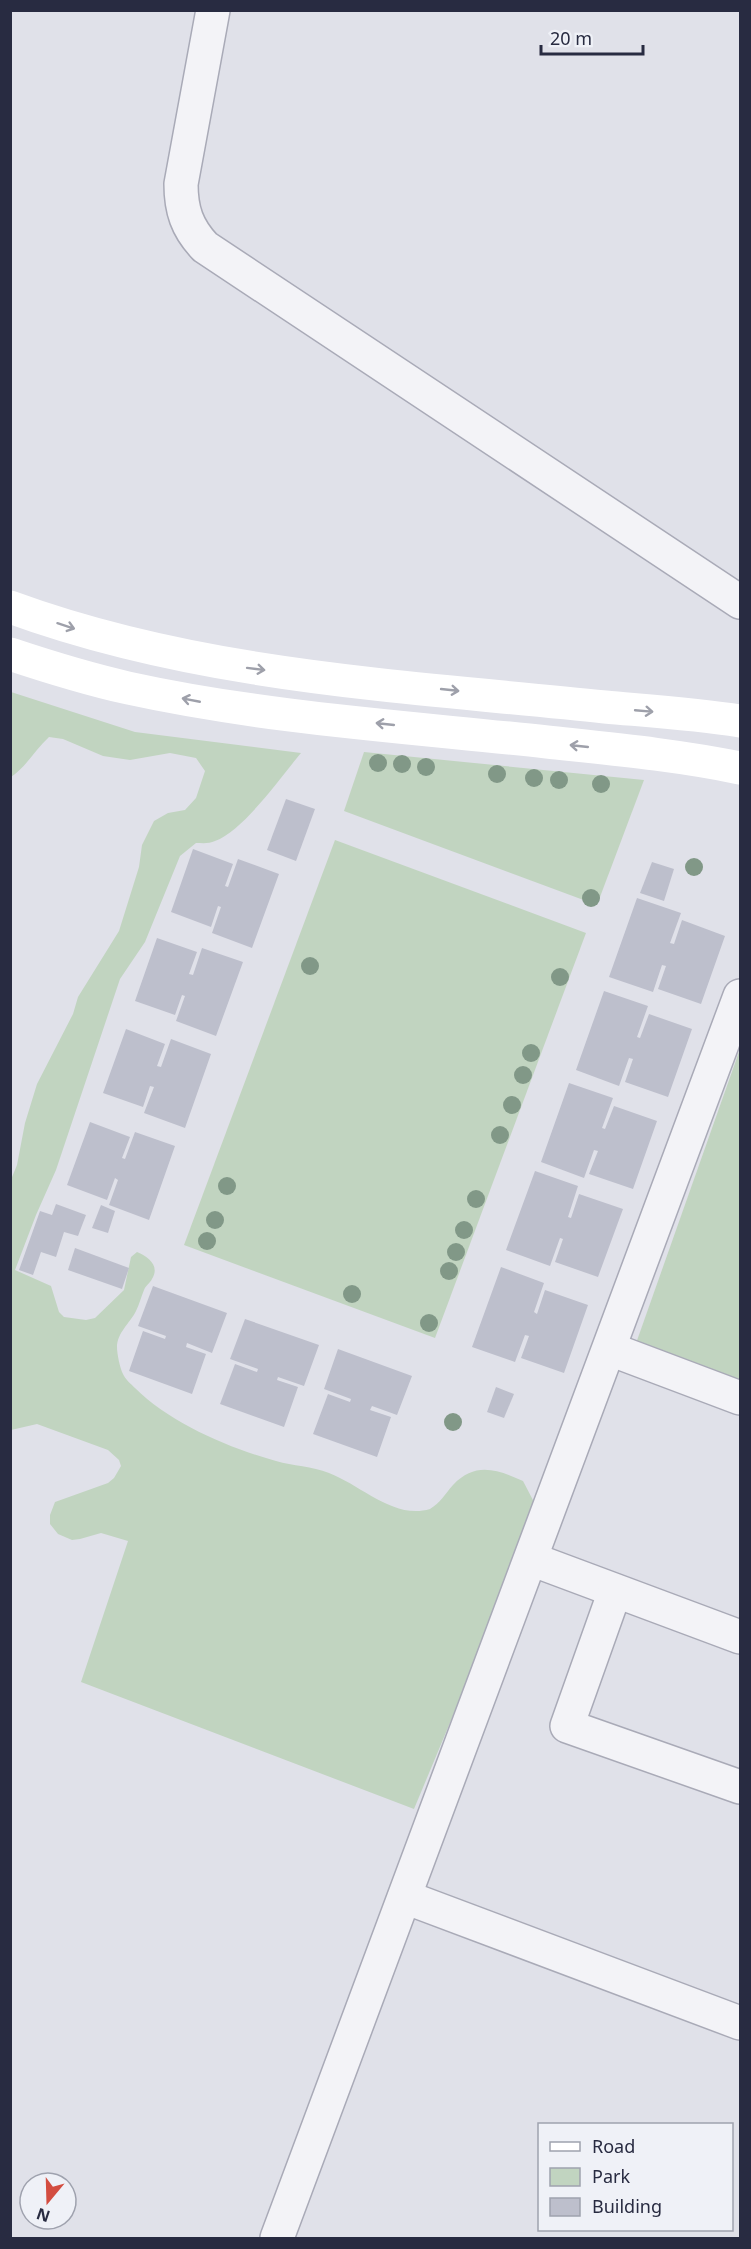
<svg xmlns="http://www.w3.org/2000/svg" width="751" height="2249" viewBox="0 0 751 2249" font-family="'Noto Sans',sans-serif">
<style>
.green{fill:#c1d4c0}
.building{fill:#bdbfcc}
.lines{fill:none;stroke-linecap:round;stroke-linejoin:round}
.street-casing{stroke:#a9aab7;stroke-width:36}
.street{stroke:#f3f3f7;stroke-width:33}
.secondary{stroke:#fff;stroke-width:33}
.tree{fill:#819887}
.oneway{stroke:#9ea0aa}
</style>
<rect width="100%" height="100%" fill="#e0e1e9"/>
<!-- green -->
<g class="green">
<path d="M 11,692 L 135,732 L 301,753 C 280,778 244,830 215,841 C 209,844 202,843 196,843 L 180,856 L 145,942 L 120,979 L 56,1170 L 36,1215 L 15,1270 L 51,1286 L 59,1312 L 64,1317 L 86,1320 L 95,1318 L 124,1290 L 131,1257 L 137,1252 C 149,1257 160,1266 152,1279 C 150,1283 146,1285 144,1290 C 141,1297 139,1305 136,1311 C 130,1323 117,1333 117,1347 C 117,1354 120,1368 123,1374 C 125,1379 131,1384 135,1388 C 170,1423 229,1448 276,1461 C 293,1466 312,1466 329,1473 C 361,1485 394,1520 430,1509 C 440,1503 445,1494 453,1485 C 475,1462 496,1469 523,1481 L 535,1504 L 502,1598 L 414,1809 L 81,1682 L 128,1541 L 101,1533 L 80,1539 L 72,1540 L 58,1534 L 50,1524 L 50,1515 L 55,1502 L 108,1483 L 114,1478 L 121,1466 L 119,1460 L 108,1450 L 37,1424 L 11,1430 L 10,1182 L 17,1165 L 25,1123 L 37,1084 L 73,1014 L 78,997 L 119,931 L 139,867 L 142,845 L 154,821 L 168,813 L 185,810 L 196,798 L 205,771 L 196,758 L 170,753 L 130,760 L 103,756 L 63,739 L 49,737 C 35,750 26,767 11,777 Z"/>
<polygon points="364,752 644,780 597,905 344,811"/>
<polygon points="335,840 586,933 435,1338 184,1245"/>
<polygon points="740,1049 740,1388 634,1349"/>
</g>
<!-- building -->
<g class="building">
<polygon points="286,799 315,809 296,861 267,850"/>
<polygon points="193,849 233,864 225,886 228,887 238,859 279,874 252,948 212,933 221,907 218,906 211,927 171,912"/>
<polygon points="652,862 674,869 664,901 640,893"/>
<polygon points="637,898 681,913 670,943 674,944 682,920 725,936 701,1004 658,989 666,966 662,965 653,992 609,977"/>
<polygon points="157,938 197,952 189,974 193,975 202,948 243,962 216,1036 176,1021 185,996 182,995 175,1015 135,1001"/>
<polygon points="604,991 648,1006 637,1037 640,1038 649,1014 692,1029 668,1097 625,1082 633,1059 629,1058 619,1086 576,1070"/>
<polygon points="126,1029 165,1044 157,1066 161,1067 171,1039 211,1054 185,1128 144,1113 154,1087 150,1086 143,1107 103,1093"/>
<polygon points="569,1083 613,1098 602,1128 605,1129 614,1106 657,1121 633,1189 589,1174 598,1151 594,1150 584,1178 541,1162"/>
<polygon points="90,1122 130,1137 122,1158 125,1159 135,1132 175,1146 149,1220 109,1205 118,1180 115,1178 107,1200 67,1185"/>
<polygon points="535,1171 578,1186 568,1217 571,1218 579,1194 623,1209 598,1277 555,1262 563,1239 560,1238 550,1266 506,1250"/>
<polygon points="56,1204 86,1215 78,1236 64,1232 56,1257 41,1252 33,1275 19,1270 40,1211 52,1215"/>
<polygon points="101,1205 115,1211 108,1233 92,1228"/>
<polygon points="75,1248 129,1268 122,1289 68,1270"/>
<polygon points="501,1267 544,1283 534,1312 537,1314 545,1290 588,1305 564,1373 521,1358 529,1336 525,1335 515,1362 472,1347"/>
<polygon points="153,1286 227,1313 212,1353 187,1343 186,1347 206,1354 192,1394 129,1371 143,1331 165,1339 166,1336 138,1326"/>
<polygon points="245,1319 319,1345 304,1386 278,1377 277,1380 298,1387 284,1427 220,1404 235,1364 257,1372 258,1369 230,1359"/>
<polygon points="338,1349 412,1376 397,1415 372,1406 370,1410 391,1417 377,1457 313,1434 328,1394 350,1402 351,1399 324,1389"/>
<polygon points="496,1387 514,1394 504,1418 487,1412"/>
</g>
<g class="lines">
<defs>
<g id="street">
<path d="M 213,10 L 181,184 C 181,210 187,228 205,247 L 740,602"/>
<polyline points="610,1349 740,1398"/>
<polyline points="531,1559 740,1637"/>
<polyline points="615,1591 567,1726 740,1787"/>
<polyline points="405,1897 740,2023"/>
<polyline points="277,2238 740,996"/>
</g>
</defs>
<!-- street casing -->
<use href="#street" class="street-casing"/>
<!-- street -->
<use href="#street" class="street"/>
<!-- secondary -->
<g class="secondary">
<path d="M 10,607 C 201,677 405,686 605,707 C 650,711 696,714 740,721"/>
<path d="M 10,654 C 49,667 88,679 128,688 C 265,718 408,727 547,742 C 612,749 677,755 740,768"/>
</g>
</g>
<!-- trees -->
<g class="tree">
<circle cx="378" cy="763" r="9"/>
<circle cx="402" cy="764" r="9"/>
<circle cx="426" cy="767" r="9"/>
<circle cx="497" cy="774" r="9"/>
<circle cx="534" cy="778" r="9"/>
<circle cx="559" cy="780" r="9"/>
<circle cx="601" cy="784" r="9"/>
<circle cx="694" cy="867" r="9"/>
<circle cx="591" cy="898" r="9"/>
<circle cx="310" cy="966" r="9"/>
<circle cx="560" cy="977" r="9"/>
<circle cx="531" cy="1053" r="9"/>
<circle cx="523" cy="1075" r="9"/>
<circle cx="512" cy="1105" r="9"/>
<circle cx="500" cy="1135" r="9"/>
<circle cx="227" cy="1186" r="9"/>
<circle cx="476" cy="1199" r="9"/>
<circle cx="215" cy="1220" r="9"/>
<circle cx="464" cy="1230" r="9"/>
<circle cx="207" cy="1241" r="9"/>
<circle cx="456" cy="1252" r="9"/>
<circle cx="449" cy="1271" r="9"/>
<circle cx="352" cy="1294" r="9"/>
<circle cx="429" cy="1323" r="9"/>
<circle cx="453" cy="1422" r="9"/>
</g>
<!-- one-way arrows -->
<defs><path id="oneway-shaft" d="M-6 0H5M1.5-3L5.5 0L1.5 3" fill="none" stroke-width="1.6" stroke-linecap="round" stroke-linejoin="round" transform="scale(1.5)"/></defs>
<g class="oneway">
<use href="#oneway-shaft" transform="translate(66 626) rotate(18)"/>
<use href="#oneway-shaft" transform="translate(256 669) rotate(7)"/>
<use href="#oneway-shaft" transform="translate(450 690) rotate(6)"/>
<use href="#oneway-shaft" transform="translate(191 700) rotate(-169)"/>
<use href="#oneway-shaft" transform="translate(644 711) rotate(5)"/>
<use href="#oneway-shaft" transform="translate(385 724) rotate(-174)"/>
<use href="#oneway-shaft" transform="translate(579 746) rotate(-174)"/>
</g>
<!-- border -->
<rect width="751" height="2249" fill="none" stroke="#282b41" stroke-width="24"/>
<!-- legend -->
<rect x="538" y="2123" width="195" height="108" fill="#eff1f7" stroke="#9fa2ae" stroke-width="1.5"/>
<rect x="550" y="2142" width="30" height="9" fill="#ffffff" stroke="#9fa2ae" stroke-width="1.5"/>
<text x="592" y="2153" font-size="18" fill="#282b41">Road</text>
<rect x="550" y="2168" width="30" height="18" fill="#c1d4c0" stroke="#9fa2ae" stroke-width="1.5"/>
<text x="592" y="2183" font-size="18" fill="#282b41">Park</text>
<rect x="550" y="2198" width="30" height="18" fill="#bdbfcc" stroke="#9fa2ae" stroke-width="1.5"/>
<text x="592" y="2213" font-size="18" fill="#282b41">Building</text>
<!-- north arrow -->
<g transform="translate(48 2201) rotate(199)"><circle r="28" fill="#eff1f7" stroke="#9fa2ae" stroke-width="1.5"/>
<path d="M0-4.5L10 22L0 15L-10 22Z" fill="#d34d40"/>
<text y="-9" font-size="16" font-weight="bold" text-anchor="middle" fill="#282b41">N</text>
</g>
<!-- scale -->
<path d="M541 45v9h102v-9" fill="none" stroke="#282b41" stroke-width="3"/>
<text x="550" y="45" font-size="18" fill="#282b41" stroke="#eff1f7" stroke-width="4.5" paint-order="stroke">20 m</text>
</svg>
